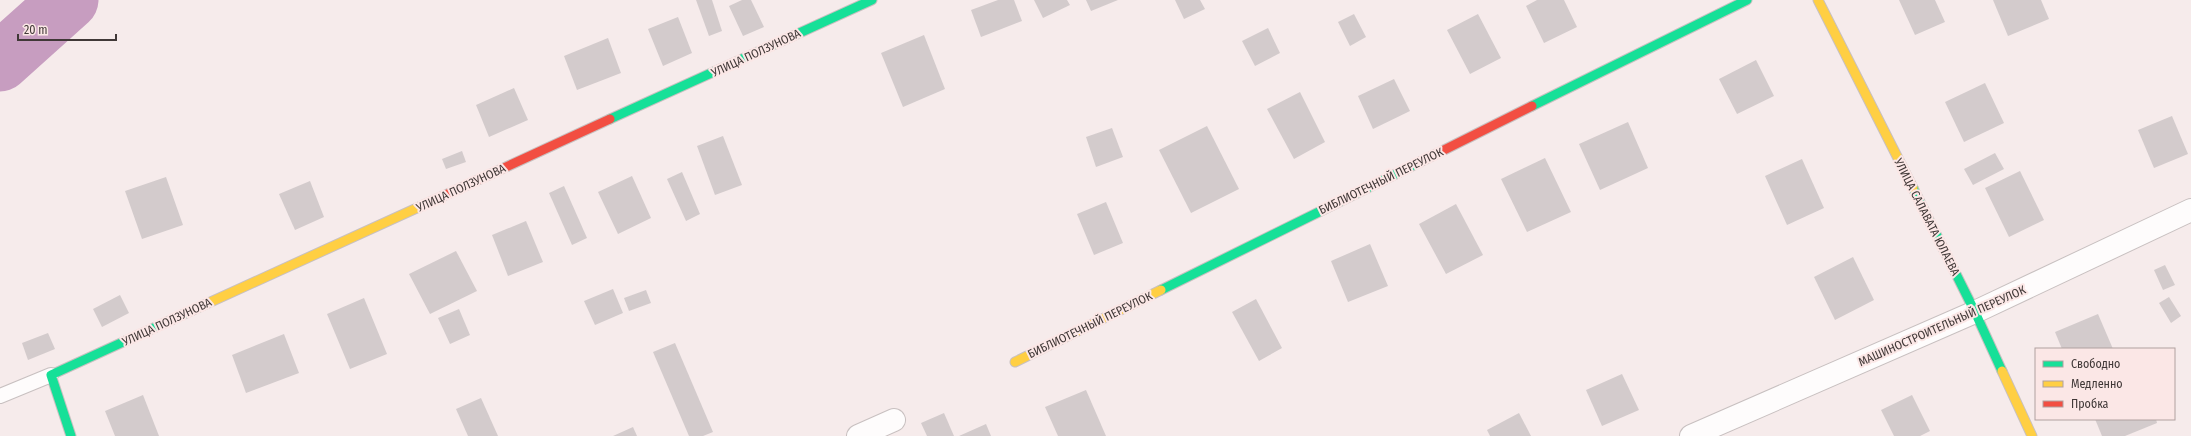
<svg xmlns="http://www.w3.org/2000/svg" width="2191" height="436" viewBox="0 0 2191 436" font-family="'Fira Sans Condensed',sans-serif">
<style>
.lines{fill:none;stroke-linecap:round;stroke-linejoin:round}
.river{stroke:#c79dc0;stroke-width:59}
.building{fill:#d3cbcc}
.lane-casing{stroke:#c8c0c0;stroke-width:16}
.street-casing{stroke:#c8c0c0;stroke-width:24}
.fast-casing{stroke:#c8c0c0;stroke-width:11}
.slow-casing{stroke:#c8c0c0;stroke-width:11}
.jam-casing{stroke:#c8c0c0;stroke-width:11}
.lane{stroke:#fefcfc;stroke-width:14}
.street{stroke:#fefcfc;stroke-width:22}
.fast{stroke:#16e098;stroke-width:9}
.slow{stroke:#ffcf43;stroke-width:9}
.jam{stroke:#f24e42;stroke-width:9}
.labels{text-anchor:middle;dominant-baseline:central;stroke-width:4;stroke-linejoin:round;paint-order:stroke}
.street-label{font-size:12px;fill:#403837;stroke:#fbe7e6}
</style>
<rect width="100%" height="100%" fill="#f6ebeb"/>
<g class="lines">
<!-- river -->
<polyline class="river" points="0,62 69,0"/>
</g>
<!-- building -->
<g class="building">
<polygon points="696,0 712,0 722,31 709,36"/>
<polygon points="742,0 751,0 764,27 743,36 729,6"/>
<polygon points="998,0 1014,0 1022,21 981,37 971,10"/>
<polygon points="1034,0 1067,0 1070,5 1043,18"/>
<polygon points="1086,0 1118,0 1091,11"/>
<polygon points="1175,0 1200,0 1205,9 1184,19"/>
<polygon points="1537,0 1564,0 1577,27 1544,43 1526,6"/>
<polygon points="1899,0 1935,0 1945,22 1915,35"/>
<polygon points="1993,0 2041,0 2049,19 2008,36"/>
<polygon points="1354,14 1366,37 1350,46 1338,22"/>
<polygon points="1478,14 1501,58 1470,74 1447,30"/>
<polygon points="678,17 692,53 663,66 648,29"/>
<polygon points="1268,28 1280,53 1255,66 1242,41"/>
<polygon points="924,35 945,89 903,107 881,53"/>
<polygon points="608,38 621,73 577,90 564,56"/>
<polygon points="1756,60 1774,96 1737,114 1719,79"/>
<polygon points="1394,79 1410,111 1373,129 1358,96"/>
<polygon points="1985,83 2004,123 1964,142 1945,102"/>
<polygon points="514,88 528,120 489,137 476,105"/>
<polygon points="1300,92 1325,142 1294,159 1267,109"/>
<polygon points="2172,116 2188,154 2154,168 2138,130"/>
<polygon points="1628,122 1648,168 1600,190 1579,144"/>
<polygon points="1207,126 1239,189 1191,213 1159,150"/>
<polygon points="1112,128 1123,157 1096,167 1086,137"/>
<polygon points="723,136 742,185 715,195 697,146"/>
<polygon points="462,151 466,162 446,169 442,159"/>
<polygon points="1995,153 2004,169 1973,185 1964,169"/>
<polygon points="1545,158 1571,212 1527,232 1501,179"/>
<polygon points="1802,159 1824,208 1787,225 1765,176"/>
<polygon points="2020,171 2044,220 2009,237 1985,188"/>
<polygon points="682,172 700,214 686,221 667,179"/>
<polygon points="632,176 651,218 618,234 598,192"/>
<polygon points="166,177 183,225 142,239 125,191"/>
<polygon points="310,181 324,217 295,230 279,194"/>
<polygon points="564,186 587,238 572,245 549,193"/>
<polygon points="1106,202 1123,243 1094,255 1077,214"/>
<polygon points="1456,204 1483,255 1446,274 1419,224"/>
<polygon points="526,221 543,262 508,276 492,235"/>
<polygon points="1370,244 1388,286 1348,302 1331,261"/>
<polygon points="456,251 477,291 430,314 409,274"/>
<polygon points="1853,257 1874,300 1835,320 1814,277"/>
<polygon points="2165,265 2175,285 2163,290 2154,270"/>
<polygon points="613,289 623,313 595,325 584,301"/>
<polygon points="646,290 651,303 629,311 624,298"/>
<polygon points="120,295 129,313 102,327 93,309"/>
<polygon points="2169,297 2181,316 2171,323 2159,303"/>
<polygon points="364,298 387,354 350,369 327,314"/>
<polygon points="1256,299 1282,348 1259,361 1232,312"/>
<polygon points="459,309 470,335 450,344 438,318"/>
<polygon points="2098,314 2113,349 2062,349 2055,332"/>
<polygon points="48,333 55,349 28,360 22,343"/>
<polygon points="284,334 299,373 246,393 232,355"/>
<polygon points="675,343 713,432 703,436 689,436 653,352"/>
<polygon points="1622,374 1639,410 1602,426 1586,390"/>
<polygon points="1086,390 1106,436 1058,436 1045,407"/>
<polygon points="143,395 159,436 115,436 105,411"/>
<polygon points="1912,395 1930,431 1920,436 1894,436 1881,410"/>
<polygon points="481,398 498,436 468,436 456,409"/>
<polygon points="944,413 954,436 927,436 921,423"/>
<polygon points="1519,413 1531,436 1490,436 1487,430"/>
<polygon points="2095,419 2156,419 2157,423 2125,436 2102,436"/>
<polygon points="986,424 991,436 959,436"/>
<polygon points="633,427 637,436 613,436"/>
</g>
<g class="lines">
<defs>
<polyline id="lane" points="0,396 51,375"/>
<g id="street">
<polyline points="858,436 894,420"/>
<polyline points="1691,436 1975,312 2191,210"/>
</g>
<g id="fast">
<polyline points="1532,106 1747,0"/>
<polyline points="610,119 872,0"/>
<polyline points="1913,188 1975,312 2002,371"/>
<polyline points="1161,290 1420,162"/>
<polyline points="71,436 51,375 193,310"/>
</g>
<g id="slow">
<polyline points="1818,0 1913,188"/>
<polyline points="193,310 441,197"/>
<polyline points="1015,362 1161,290"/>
<polyline points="2002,371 2032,436"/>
</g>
<g id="jam">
<polyline points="1420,162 1532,106"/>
<polyline points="441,197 610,119"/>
</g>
</defs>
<!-- lane casing -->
<use href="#lane" class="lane-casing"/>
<!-- street casing -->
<use href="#street" class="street-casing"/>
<!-- fast casing -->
<use href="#fast" class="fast-casing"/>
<!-- slow casing -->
<use href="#slow" class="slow-casing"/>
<!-- jam casing -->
<use href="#jam" class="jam-casing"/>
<!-- lane -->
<use href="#lane" class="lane"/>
<!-- street -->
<use href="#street" class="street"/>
<!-- fast -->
<use href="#fast" class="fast"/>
<!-- slow -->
<use href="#slow" class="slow"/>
<!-- jam -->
<use href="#jam" class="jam"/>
</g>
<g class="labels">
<!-- street labels -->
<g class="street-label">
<text transform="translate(756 53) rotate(-25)">УЛИЦА ПОЛЗУНОВА</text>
<text transform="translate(1381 181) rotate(-26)">БИБЛИОТЕЧНЫЙ ПЕРЕУЛОК</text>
<text transform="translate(461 188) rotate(-25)">УЛИЦА ПОЛЗУНОВА</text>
<text transform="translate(1927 217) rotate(63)">УЛИЦА САЛАВАТА ЮЛАЕВА</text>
<text transform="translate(167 322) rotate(-25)">УЛИЦА ПОЛЗУНОВА</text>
<text transform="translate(1090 325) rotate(-26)">БИБЛИОТЕЧНЫЙ ПЕРЕУЛОК</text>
<text transform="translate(1942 326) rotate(-24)">МАШИНОСТРОИТЕЛЬНЫЙ ПЕРЕУЛОК</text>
</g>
</g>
<!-- legend -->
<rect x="2035" y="348" width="140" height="72" fill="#fbe7e6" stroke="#b0a1a0"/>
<rect x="2043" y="361" width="20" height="6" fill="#16e098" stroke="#b0a1a0"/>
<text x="2071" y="368" font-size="12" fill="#403837">Свободно</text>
<rect x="2043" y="381" width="20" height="6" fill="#ffcf43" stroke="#b0a1a0"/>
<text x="2071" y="388" font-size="12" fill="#403837">Медленно</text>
<rect x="2043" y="401" width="20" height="6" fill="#f24e42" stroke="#b0a1a0"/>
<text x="2071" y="408" font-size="12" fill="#403837">Пробка</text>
<!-- scale -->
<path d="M18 34v6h98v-6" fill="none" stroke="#403837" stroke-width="2"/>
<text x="24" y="34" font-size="12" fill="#403837" stroke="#fbe7e6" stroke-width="3" paint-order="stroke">20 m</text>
</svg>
